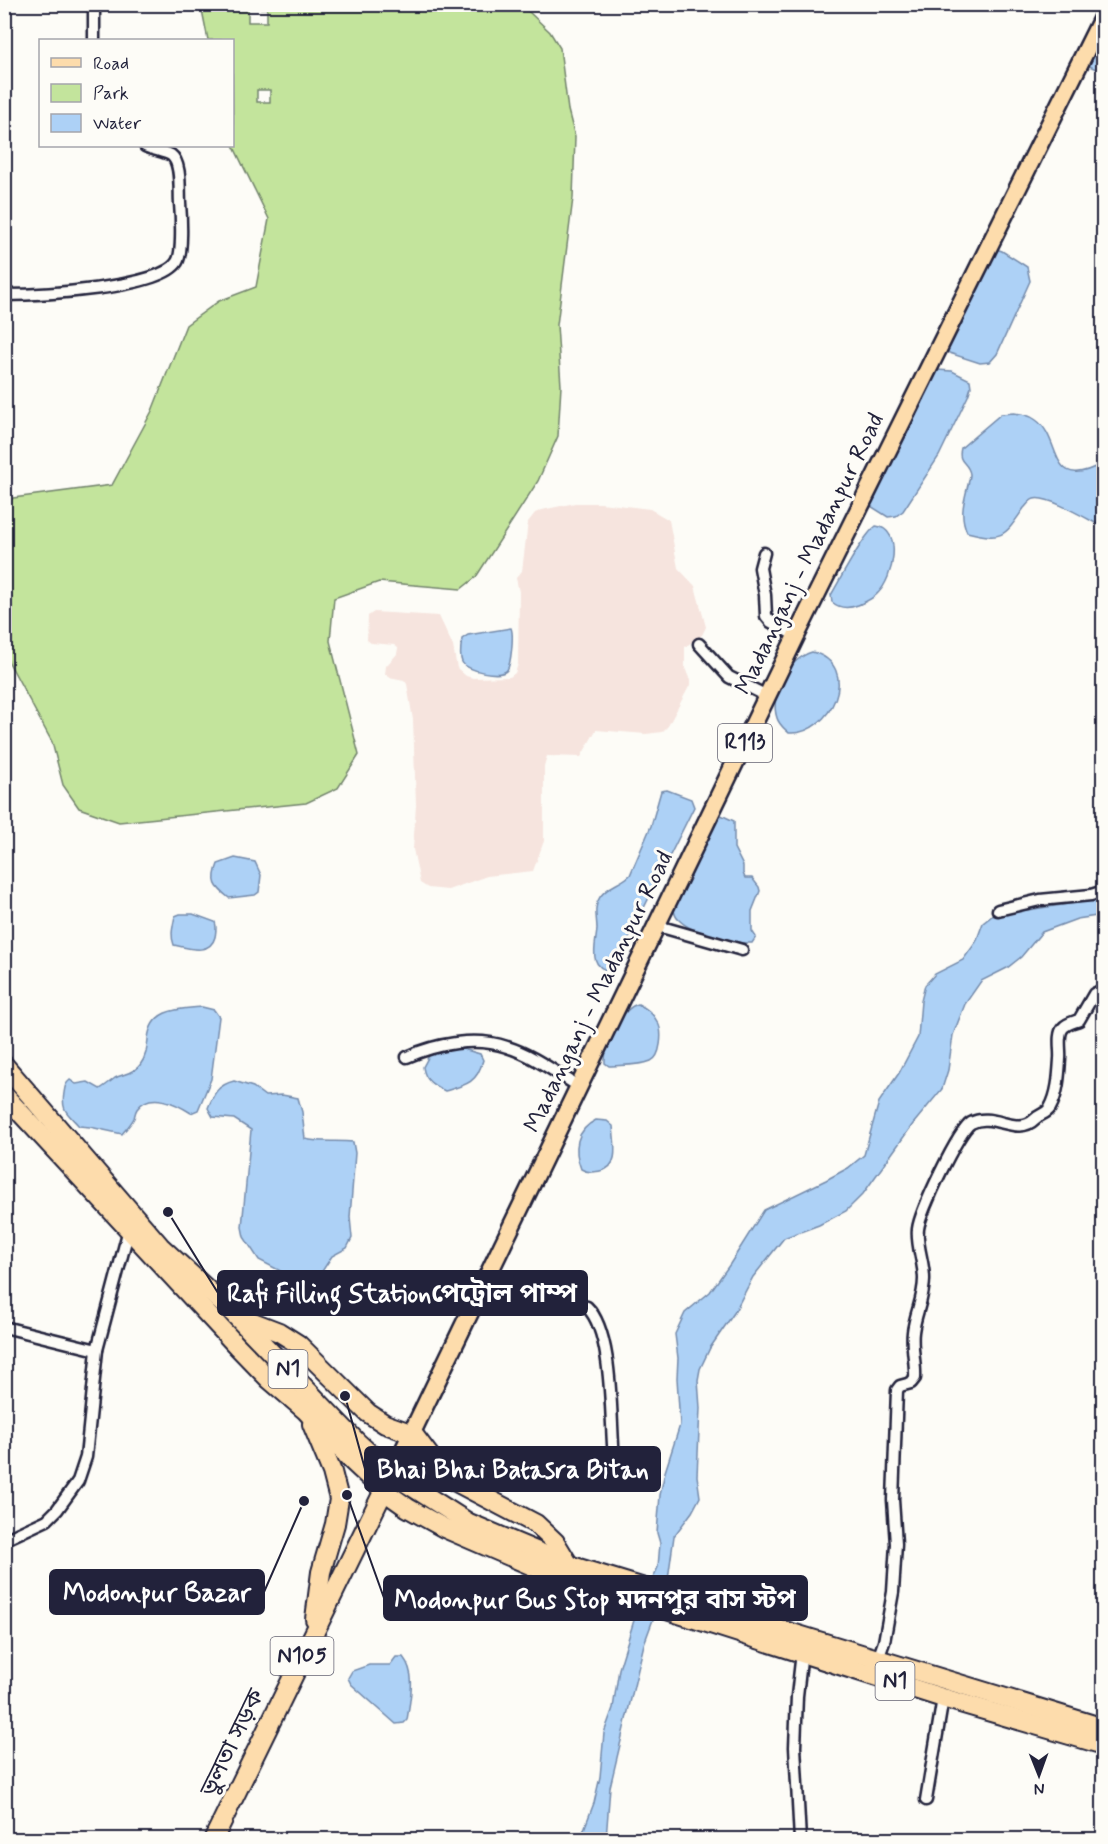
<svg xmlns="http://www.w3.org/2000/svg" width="1108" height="1844" viewBox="0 0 1108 1844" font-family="Mynerve,'Noto Sans Bengali',sans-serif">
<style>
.built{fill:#f6e4de}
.green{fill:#c3e49c;stroke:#72836c;stroke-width:1.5;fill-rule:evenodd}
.water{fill:#add1f6;stroke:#758bab;stroke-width:1.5}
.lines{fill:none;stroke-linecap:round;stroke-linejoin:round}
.street-casing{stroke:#22223b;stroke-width:15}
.primary-casing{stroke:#22223b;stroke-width:21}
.highway-casing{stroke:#22223b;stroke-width:22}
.street{stroke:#fdfcf7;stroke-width:10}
.primary{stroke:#fddcac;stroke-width:16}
.highway{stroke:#fddcac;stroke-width:18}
.labels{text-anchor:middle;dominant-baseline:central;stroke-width:6;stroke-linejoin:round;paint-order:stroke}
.shield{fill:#fdfcf7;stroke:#646373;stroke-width:1.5}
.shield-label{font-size:22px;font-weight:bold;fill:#22223b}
.street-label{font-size:24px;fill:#22223b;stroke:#fdfcf7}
.leader{fill:none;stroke:#22223b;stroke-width:2}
.callout-dot{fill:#22223b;stroke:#fdfcf7;stroke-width:2}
.callout{fill:#22223b;stroke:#22223b;stroke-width:2}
.callout-label{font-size:26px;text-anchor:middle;font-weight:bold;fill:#fff}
</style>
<rect width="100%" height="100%" fill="#fdfcf7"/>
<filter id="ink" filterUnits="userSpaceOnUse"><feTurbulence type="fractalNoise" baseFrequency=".0167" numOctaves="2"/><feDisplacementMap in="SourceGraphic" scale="12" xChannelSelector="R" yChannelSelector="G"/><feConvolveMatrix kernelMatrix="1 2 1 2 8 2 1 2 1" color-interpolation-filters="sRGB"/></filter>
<g filter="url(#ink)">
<!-- built -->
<polygon class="built" points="575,503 601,503 650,509 669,520 678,568 695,586 706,627 702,635 685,647 685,668 691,683 668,726 662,732 646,734 596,730 581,757 547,756 544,766 544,841 533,871 487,876 448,890 428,888 420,883 413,849 416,805 413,720 407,684 404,680 389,677 385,674 386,666 397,654 398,648 394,645 371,643 367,640 368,616 374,612 439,616 453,646 457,668 466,676 473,678 510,677 515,673 518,664 519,592 516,578 522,571 528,522 535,513 542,510"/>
<!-- green -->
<path class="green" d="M 201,5 L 248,5 L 248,22 L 267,22 L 267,8 L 258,8 L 258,5 L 518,5 L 527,10 L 550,32 L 560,48 L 568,110 L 575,137 L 573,198 L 557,325 L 561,386 L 558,436 L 538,481 L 476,577 L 461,589 L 379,582 L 334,598 L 330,641 L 359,755 L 338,788 L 306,803 L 119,822 L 79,808 L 63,785 L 52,742 L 5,655 L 5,504 L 13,498 L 112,485 L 152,411 L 186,325 L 219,301 L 256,287 L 269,219 L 233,145 L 232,40 L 208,40 ZM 257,90 L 270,90 L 270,102 L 257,102 Z"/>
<!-- water -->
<g class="water">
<polygon points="1103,17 1103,72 1085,64"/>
<polygon points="993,248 1002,251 1027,267 1030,281 997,354 990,362 980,363 949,353 945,346"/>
<polygon points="937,370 952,371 970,380 971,387 968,396 939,456 903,511 896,516 888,517 869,505 931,375"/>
<path d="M 1014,413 C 1022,414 1030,415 1036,420 C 1063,439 1047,494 1103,463 L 1103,527 C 1089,520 1048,495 1034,499 C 1030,500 1027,505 1024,508 C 1004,537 1003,541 967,532 C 960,516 963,505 967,489 C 968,484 970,478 970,474 C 968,461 957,464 961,448 L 1001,414 Z"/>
<path d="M 876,526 C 904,529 893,579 878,593 C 873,599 865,602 858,605 C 848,609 840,609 832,602 L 831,595 C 840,580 863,535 876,526 Z"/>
<path d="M 511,628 C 514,635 511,664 507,670 C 501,678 466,671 462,662 C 459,655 461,646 462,639 L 468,635 Z"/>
<path d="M 812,652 C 863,665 831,736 789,733 C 785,729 779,725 777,718 C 769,695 788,659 812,652 Z"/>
<path d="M 667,790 L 691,799 L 694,807 L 615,966 L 611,971 C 587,968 596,945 597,929 C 597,918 593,907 600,897 C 607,886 621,884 630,875 L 651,826 L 661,791 Z"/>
<path d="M 721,815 L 734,821 L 734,848 L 743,866 L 743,873 L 745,878 L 752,878 L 759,887 L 760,891 L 752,911 L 752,931 L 756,937 L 752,943 C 733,944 693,934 679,920 C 675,917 674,912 673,907 L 717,816 Z"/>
<path d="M 235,858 L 255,862 L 261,875 L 259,892 L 255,895 L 229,898 C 215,887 211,882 218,864 Z"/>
<polygon points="1103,898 1103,915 1077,919 1042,932 1021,957 1007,968 981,981 965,1004 953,1035 948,1070 942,1089 913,1124 863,1194 846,1211 819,1225 784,1238 753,1277 734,1313 710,1348 700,1369 698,1380 700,1408 697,1476 700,1497 692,1512 674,1536 668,1579 644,1644 610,1787 606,1839 580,1840 594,1803 600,1777 604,1733 613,1708 619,1669 635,1617 658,1567 660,1543 657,1533 660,1495 665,1472 680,1425 677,1378 678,1358 675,1334 685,1313 710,1292 730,1264 764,1210 826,1180 848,1168 864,1155 879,1102 899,1073 918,1037 921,1001 925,985 935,974 963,960 976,942 983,923 992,916 1005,913 1097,900"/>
<path d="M 180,914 L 193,914 L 215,922 C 217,928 216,931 215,937 C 210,956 188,948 174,945 C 170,935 173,927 175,916 Z"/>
<path d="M 638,1004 C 647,1009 653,1013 658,1023 C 663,1032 661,1057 651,1061 C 639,1066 622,1065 609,1066 L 605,1063 C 604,1046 621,1008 638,1004 Z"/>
<path d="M 202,1007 L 214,1010 L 219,1017 L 211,1079 L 198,1110 L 191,1113 C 177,1104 150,1090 137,1109 C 135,1112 135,1115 134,1118 C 131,1124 126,1129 122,1134 L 90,1127 L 79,1126 C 68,1113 61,1112 64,1093 C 65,1087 65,1084 70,1080 L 76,1084 L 88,1082 L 100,1089 C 105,1086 110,1082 115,1078 C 123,1074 135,1073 140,1065 C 146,1057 147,1049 148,1039 C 151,1008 179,1009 202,1007 Z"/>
<path d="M 441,1049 L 463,1049 L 480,1054 L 483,1060 C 477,1083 467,1085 445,1091 C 433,1085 425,1081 423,1067 L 431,1052 Z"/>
<path d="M 234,1081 L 253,1087 L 265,1096 L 282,1095 L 298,1098 L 302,1112 L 305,1139 C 321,1143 337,1140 353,1142 L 355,1153 L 350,1217 L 352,1238 L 347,1248 L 332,1256 L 317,1279 L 309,1282 L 292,1277 L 259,1260 L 244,1237 L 242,1227 L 251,1130 L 234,1119 L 213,1117 L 208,1108 C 214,1093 218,1085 234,1081 Z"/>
<path d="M 596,1120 L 607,1121 L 613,1126 C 614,1142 621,1168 600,1171 C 593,1172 588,1173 581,1169 C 573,1149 576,1130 596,1120 Z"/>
<path d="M 396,1657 L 403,1657 C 417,1674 410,1699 407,1720 L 404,1723 L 396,1724 L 351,1684 L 348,1678 L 352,1671 L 369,1665 L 390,1665 Z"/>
</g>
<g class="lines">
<defs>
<g id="street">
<polyline points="94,40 94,4"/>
<path d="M 4,295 C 37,295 160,289 177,262 C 183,253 181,215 180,203 C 179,191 182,163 171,155 C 166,152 151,149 145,146"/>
<polyline points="764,553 760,568 765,595 766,616 771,622 796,636"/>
<polyline points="699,644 729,677 767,696"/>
<polyline points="998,910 1040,900 1091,895 1104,891"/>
<polyline points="658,926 742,950"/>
<path d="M 407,1057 C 436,1044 475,1036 507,1047 C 533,1055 556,1073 580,1087"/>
<path d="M 487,1278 L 501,1289 L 511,1293 L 587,1307 C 614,1333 610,1420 614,1458 L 619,1464 L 634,1472"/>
<polyline points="4,1327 97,1350 129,1229"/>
<polyline points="4,1540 47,1520 57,1510 78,1481 86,1457 97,1350"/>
<path d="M 878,1659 L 884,1642 L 893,1592 L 896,1544 L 893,1500 L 897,1390 L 900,1386 L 911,1383 L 915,1378 C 916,1363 911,1348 913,1332 C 915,1314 924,1298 924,1279 C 924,1262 916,1245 918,1229 C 920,1212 958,1131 971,1123 C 993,1111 1017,1137 1035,1119 C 1040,1114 1046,1114 1050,1108 C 1058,1094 1059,1075 1060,1059 C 1061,1050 1057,1035 1063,1028 C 1067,1023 1074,1022 1079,1020 L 1094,994 L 1104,989"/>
<polyline points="926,1800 943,1698"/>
<polyline points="800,1840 795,1747 797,1696 802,1652"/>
</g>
<polyline id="primary" points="392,1474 796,636 1104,14"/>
<g id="highway">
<polyline points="4,1065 160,1246 235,1315 357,1442 392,1474 469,1523 569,1565 1104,1728"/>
<polyline points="4,1095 237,1346 270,1380 306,1411 353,1462 384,1491 408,1508 444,1528 544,1571 943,1698 1104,1745"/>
<polyline points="240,1317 279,1332 298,1344 368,1413 385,1424 413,1434 438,1467 454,1481 536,1524 555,1542 569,1565"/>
<polyline points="312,1424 332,1472 339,1499 335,1524 321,1572 315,1619"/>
<polyline points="213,1840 389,1480"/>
</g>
</defs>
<!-- street casing -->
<use href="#street" class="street-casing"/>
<!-- primary casing -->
<use href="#primary" class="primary-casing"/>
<!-- highway casing -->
<use href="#highway" class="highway-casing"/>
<!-- street -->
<use href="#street" class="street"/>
<!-- primary -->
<use href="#primary" class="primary"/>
<!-- highway -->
<use href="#highway" class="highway"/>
</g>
</g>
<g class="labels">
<!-- shield labels -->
<g class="shield">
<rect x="718" y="724" width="54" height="38" rx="4.5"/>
<rect x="268.5" y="1350" width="39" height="38" rx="4.5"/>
<rect x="270.5" y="1637" width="63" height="38" rx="4.5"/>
<rect x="875.5" y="1662" width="39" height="38" rx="4.5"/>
</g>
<g class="shield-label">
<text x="745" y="743">R113</text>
<text x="288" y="1369">N1</text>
<text x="302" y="1656">N105</text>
<text x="895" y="1681">N1</text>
</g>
<!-- street labels -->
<g class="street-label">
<text transform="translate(810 554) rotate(-64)">Madanganj - Madanpur Road</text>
<text transform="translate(599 992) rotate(-64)">Madanganj - Madanpur Road</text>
<text transform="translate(233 1743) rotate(-64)">ভুলতা সড়ক</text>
</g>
</g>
<!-- callouts -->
<path class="leader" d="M168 1212L218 1293M345 1396L365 1469M304 1501L264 1592M347 1495L384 1598"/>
<g class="callout-dot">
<circle cx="168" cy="1212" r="6"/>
<circle cx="345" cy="1396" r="6"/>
<circle cx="304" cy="1501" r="6"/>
<circle cx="347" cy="1495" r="6"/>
</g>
<g class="callout">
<rect x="218" y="1271" width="369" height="44" rx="6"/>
<rect x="365" y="1447" width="295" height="44" rx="6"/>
<rect x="50" y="1570" width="214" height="44" rx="6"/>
<rect x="384" y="1576" width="423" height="44" rx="6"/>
</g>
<g class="callout-label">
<text x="402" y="1302">Rafi Filling Stationপেট্রোল পাম্প</text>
<text x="513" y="1478">Bhai Bhai Batasra Bitan</text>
<text x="157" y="1601">Modonpur Bazar</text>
<text x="595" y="1608">Modonpur Bus Stop মদনপুর বাস স্টপ</text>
</g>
<!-- margin -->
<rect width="1108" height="1844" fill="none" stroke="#fdfcf7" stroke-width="24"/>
<rect x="12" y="12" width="1084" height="1820" fill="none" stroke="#22223b" stroke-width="2" filter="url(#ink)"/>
<!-- legend -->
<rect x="39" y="39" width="195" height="108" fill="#fdfcf7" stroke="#a5a5ac" stroke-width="1.5"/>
<rect x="51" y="58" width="30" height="9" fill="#fddcac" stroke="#a5a5ac" stroke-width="1.5"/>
<text x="93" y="69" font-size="18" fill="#22223b">Road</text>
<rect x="51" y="84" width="30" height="18" fill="#c3e49c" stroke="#a5a5ac" stroke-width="1.5"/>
<text x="93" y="99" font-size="18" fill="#22223b">Park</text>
<rect x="51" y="114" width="30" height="18" fill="#add1f6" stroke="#a5a5ac" stroke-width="1.5"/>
<text x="93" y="129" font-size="18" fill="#22223b">Water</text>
<!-- north arrow -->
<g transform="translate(1039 1775) rotate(179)" stroke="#fdfcf7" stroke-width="4.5" paint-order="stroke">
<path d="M0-4.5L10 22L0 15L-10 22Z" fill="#22223b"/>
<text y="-9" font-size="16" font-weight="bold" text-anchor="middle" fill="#22223b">N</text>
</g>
</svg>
